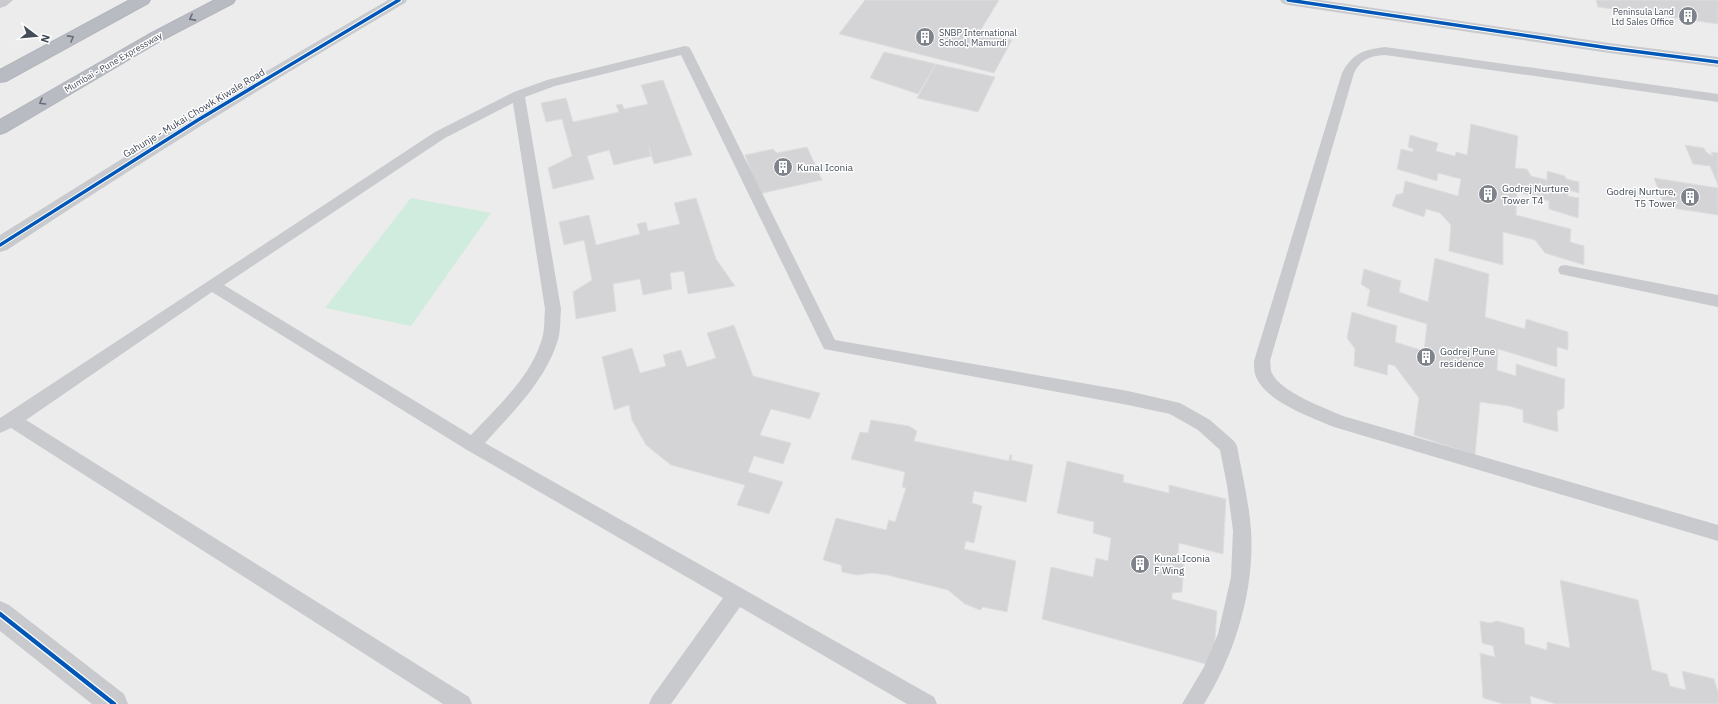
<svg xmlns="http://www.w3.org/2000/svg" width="1718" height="704" viewBox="0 0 1718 704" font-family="'IBM Plex Sans',sans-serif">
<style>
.green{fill:#d0ecde}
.building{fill:#d4d4d7;stroke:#dededf}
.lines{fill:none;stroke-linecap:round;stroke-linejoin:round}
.motorway-casing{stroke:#b2b5bb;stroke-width:2}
.service{fill:#c8cacd;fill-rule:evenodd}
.minor{fill:#c8cacd;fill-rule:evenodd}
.tertiary{fill:#c8cacd;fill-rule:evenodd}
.motorway{fill:#b8bcc2;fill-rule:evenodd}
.cycleway-far1-casing{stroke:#fff;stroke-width:5.5}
.cycleway-casing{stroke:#fff;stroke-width:7}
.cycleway-far1{stroke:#0057b8;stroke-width:3.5}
.cycleway{stroke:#0057b8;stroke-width:4.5}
.oneway{stroke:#676e78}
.labels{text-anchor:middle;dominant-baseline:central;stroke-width:3;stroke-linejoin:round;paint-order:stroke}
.far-poi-label{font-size:9px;fill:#444c58;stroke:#fff;text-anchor:end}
.far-street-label{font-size:9px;fill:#444c58;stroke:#fff}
.street-label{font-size:10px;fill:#444c58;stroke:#fff}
.poi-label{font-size:10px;fill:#444c58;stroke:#fff;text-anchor:start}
</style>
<rect width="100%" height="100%" fill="#edecec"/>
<!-- green -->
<polygon class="green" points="411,198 491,213 411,326 325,308"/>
<!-- building -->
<g class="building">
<polygon points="865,0 999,0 979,33 1012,40 994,73 839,34"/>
<polygon points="1596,0 1718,0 1718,24 1598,7"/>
<polygon points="884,52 936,64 918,94 870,78"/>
<polygon points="936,64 995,77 978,112 917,98"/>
<polygon points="663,80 692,155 654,164 649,147 651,156 614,165 609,150 587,156 594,179 553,189 548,168 572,156 562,119 546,122 541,103 566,98 573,122 619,112 616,105 622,104 624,109 648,104 641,85"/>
<polygon points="1471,124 1518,136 1515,168 1527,169 1531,176 1547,180 1547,171 1565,176 1566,179 1579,182 1579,193 1568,190 1568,196 1579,198 1578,218 1549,209 1549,201 1517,192 1516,215 1571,229 1570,242 1584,246 1584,265 1545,253 1535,240 1503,232 1503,265 1449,251 1451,225 1440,213 1426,209 1424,217 1392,206 1396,195 1403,193 1405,181 1458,196 1461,179 1438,173 1437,181 1397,169 1401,149 1413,152 1413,149 1408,147 1410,135 1438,143 1436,151 1455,156 1456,152 1467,155"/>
<polygon points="1685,145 1704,148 1706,152 1713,156 1711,152 1718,153 1718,185 1710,166 1693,164"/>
<polygon points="807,147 822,180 759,194 745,155 773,149 777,153"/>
<polygon points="1654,178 1718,188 1718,215 1665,207"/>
<polygon points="696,198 716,259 735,286 688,294 684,271 670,273 672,289 643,295 640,279 613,284 616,311 576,319 573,292 592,280 584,240 564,245 559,222 589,215 596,245 640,234 637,224 646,222 648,231 680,224 674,203"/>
<polygon points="1435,258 1489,274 1485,317 1525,329 1526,319 1568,332 1568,350 1557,347 1557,367 1498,349 1497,370 1516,376 1516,364 1565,379 1564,408 1557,411 1558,432 1523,422 1523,410 1509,406 1480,402 1475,455 1414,435 1419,398 1395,366 1388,364 1387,375 1354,366 1355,349 1347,338 1352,312 1397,326 1395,342 1424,351 1427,324 1367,306 1370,290 1361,284 1364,269 1401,281 1399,292 1428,302"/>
<polygon points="734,325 753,376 820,393 810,419 771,409 760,435 791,443 783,464 754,456 748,472 783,482 769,514 737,505 745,485 671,465 646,445 632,420 629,405 614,410 602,357 632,348 640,373 666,366 663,355 681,350 687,367 716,358 707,333"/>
<polygon points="871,420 909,426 917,431 914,441 1009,461 1010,455 1012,455 1011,460 1033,465 1026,502 974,491 972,503 982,506 974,543 966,541 964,549 1016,561 1007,612 983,607 980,610 965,604 948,590 887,575 872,573 857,575 842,572 841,565 823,560 836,518 886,530 889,520 895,522 906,488 902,487 905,472 851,459 860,432 868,433"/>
<polygon points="1067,461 1124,475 1123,482 1169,493 1169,485 1226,499 1223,554 1179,543 1178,556 1184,560 1182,592 1172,593 1172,599 1217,611 1213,666 1042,619 1051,567 1093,577 1096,558 1108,561 1111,538 1093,533 1094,522 1057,513"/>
<polygon points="1560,580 1638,600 1652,670 1667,674 1670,686 1686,690 1682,671 1714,679 1718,692 1718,704 1556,704 1530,696 1531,704 1503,704 1483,698 1480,653 1495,657 1493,646 1482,643 1480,621 1490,623 1497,621 1524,628 1525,644 1547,650 1547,642 1570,648"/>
</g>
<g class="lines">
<defs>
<g id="motorway">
<polygon points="130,0 150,0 148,3 6,81 0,82 0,70"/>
<polygon points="215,0 235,0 233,3 160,41 6,132 0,134 0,120 148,35"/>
</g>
</defs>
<!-- motorway casing -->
<use href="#motorway" class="motorway-casing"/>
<!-- service -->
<g class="service">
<path d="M 685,46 L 689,47 L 691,50 L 835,340 L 1128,391 L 1180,403 L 1210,420 L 1234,441 L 1237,446 C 1242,474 1249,502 1251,530 C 1255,589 1235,654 1204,704 L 1182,704 L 1204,667 L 1218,634 L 1231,577 L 1233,531 L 1227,485 L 1220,450 L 1198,430 L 1170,414 L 1128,405 L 824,349 L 681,55 L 555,86 L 525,97 L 561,309 C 560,320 561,332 557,343 C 544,382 512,413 485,443 L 934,697 L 937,704 L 907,704 L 740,607 L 671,704 L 649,704 L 652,697 L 723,598 L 467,450 L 212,292 L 26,420 L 469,697 L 472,704 L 443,704 L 11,428 L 0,433 L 0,418 L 435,132 L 514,92 L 547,80 ZM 513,103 L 545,309 C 544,320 545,332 541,342 C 529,379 496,408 471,435 L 224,285 L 445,138 Z"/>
<path d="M 1385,47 L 1718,94 L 1718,102 L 1385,55 C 1370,56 1361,59 1354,73 L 1270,361 C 1271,365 1270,370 1272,373 C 1280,392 1325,408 1343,416 L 1718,525 L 1718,541 L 1334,427 C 1311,417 1263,401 1255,374 C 1254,370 1254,365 1254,361 L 1342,73 C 1353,53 1363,50 1385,47 Z"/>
<polygon points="1565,265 1718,295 1718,307 1560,274 1558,270 1560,266"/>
</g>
<!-- minor -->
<g class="minor">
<polygon points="1280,0 1320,0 1609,43 1718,57 1718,67 1609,53 1288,5 1282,3"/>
<polygon points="0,601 9,605 124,694 128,704 92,704 0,631"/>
</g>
<!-- tertiary -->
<g class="tertiary">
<polygon points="0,0 13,0 6,6 0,8"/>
<path d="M 388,0 L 407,0 L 405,3 C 270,82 137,164 7,250 L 0,252 L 0,235 L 192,115 Z"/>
</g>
<!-- motorway -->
<use href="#motorway" class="motorway"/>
<defs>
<g id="cycleway-far1">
<polyline points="1288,0 1609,48 1718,62"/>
<polyline points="0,245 198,120 399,0"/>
</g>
<polyline id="cycleway" points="0,614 114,704"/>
</defs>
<!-- cycleway-far1 casing -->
<use href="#cycleway-far1" class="cycleway-far1-casing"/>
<!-- cycleway casing -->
<use href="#cycleway" class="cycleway-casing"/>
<!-- cycleway-far1 -->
<use href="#cycleway-far1" class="cycleway-far1"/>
<!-- cycleway -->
<use href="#cycleway" class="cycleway"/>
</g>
<!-- one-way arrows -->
<defs><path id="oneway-chevron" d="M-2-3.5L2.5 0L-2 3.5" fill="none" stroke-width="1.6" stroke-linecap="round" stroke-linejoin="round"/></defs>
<g class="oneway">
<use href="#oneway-chevron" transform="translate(192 18) rotate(152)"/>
<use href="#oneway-chevron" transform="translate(71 38) rotate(-29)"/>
<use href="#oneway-chevron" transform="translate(42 102) rotate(150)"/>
</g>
<!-- icons -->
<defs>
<symbol id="building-disc" viewBox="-11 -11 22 22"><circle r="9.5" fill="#7f848c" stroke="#fff"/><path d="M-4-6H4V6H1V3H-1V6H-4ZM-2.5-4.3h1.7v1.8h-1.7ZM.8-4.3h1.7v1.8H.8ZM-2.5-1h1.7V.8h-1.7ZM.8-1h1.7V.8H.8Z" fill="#fff"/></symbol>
</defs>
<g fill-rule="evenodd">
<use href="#building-disc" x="1677" y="5" width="22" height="22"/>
<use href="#building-disc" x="914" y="26" width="22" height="22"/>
<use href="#building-disc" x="772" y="156" width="22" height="22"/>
<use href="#building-disc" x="1477" y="183" width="22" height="22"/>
<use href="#building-disc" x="1679" y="186" width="22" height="22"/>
<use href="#building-disc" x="1415" y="346" width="22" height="22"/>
<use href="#building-disc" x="1129" y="553" width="22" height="22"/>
</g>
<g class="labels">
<!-- far-poi labels -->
<g class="far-poi-label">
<text x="1674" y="11">Peninsula Land<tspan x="1674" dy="10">Ltd Sales Office</tspan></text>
<text x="939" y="32" text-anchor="start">SNBP International<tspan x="939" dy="10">School, Mamurdi</tspan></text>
</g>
<!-- far-street labels -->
<g class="far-street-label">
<text transform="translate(113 62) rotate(-30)">Mumbai - Pune Expressway</text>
</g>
<!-- street labels -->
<g class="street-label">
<text transform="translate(194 113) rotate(-31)">Gahunje - Mukai Chowk Kiwale Road</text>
</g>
<!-- poi labels -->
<g class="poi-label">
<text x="797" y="167">Kunal Iconia</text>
<text x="1502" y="188">Godrej Nurture<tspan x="1502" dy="12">Tower T4</tspan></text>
<text x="1676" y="191" text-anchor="end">Godrej Nurture,<tspan x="1676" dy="12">T5 Tower</tspan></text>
<text x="1440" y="351">Godrej Pune<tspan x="1440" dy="12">residence</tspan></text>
<text x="1154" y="558">Kunal Iconia<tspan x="1154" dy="12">F Wing</tspan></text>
</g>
</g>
<!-- north arrow -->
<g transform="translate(36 36) rotate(106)" stroke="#ffffff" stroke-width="3" paint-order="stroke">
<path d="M0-3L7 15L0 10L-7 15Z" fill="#444c58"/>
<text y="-6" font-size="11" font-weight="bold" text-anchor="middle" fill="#444c58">N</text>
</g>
</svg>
